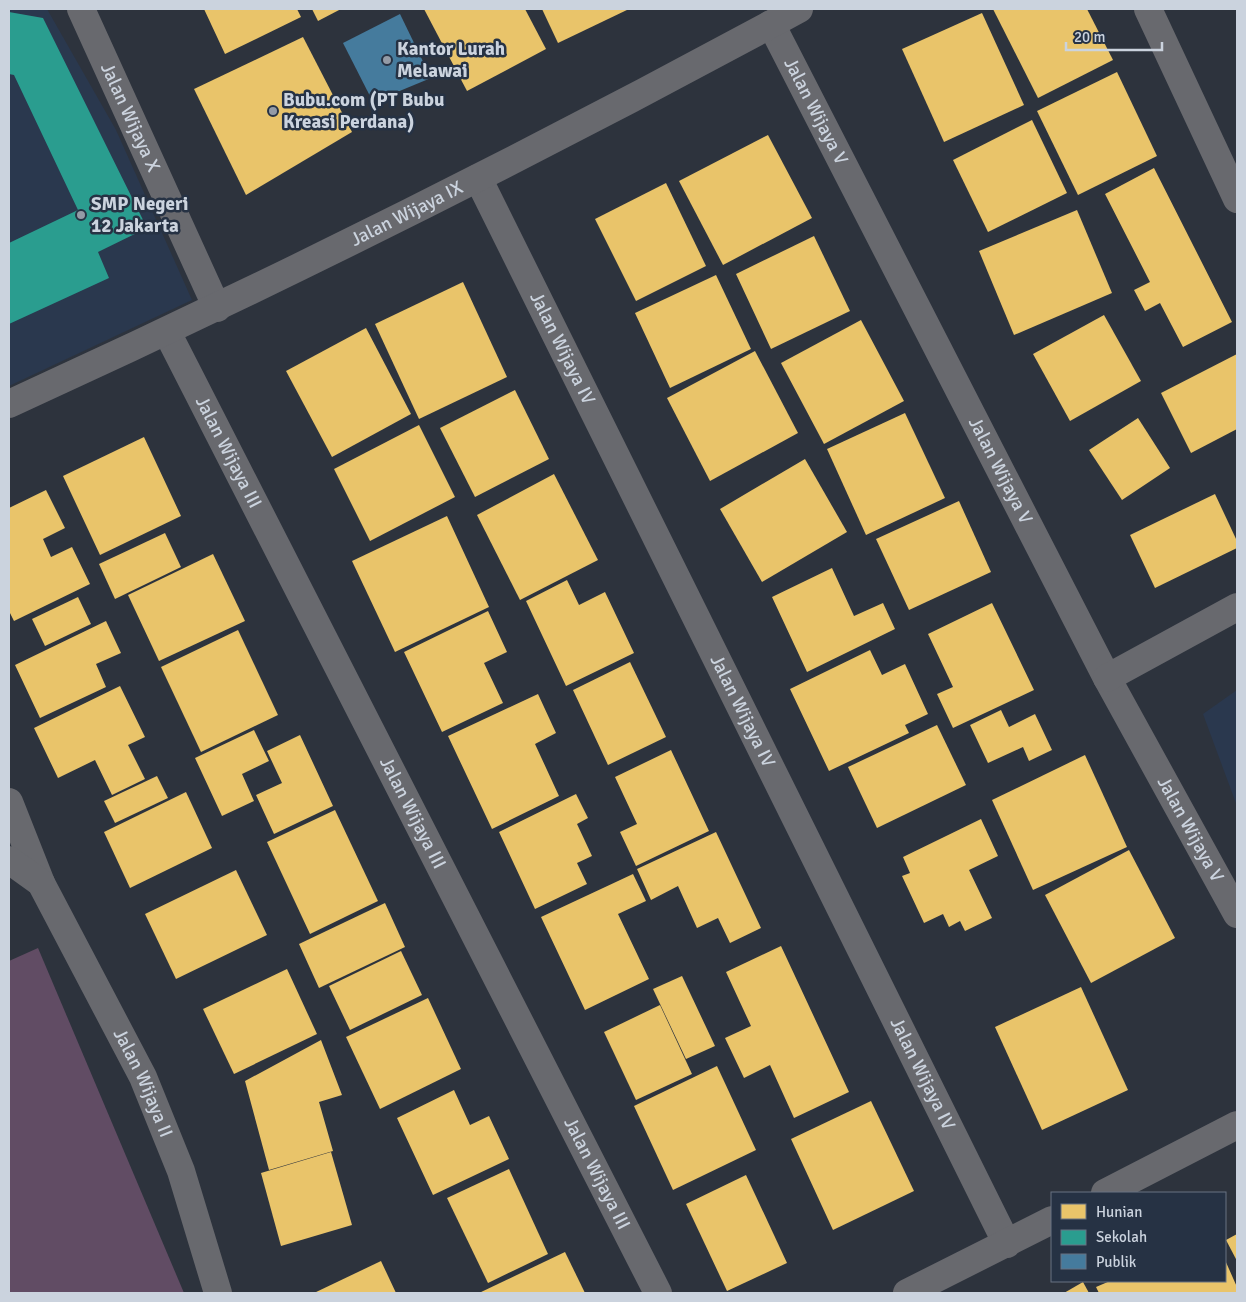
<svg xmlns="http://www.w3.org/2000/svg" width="1246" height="1302" viewBox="0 0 1246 1302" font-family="Signika,sans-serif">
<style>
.built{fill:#2a384e}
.green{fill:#614c64}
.homes{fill:#e9c46a}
.schools{fill:#2a9d8f}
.public{fill:#457b9d}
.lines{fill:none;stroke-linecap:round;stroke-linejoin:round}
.minor{stroke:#68696e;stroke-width:28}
.tertiary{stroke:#68696e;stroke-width:28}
.poi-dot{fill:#949ba6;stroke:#263244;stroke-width:2}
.labels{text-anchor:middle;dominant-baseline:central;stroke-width:5;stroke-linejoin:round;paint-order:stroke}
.poi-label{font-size:19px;font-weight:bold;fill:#cbd3de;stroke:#263244;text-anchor:start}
.street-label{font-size:19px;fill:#cbd3de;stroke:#263244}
</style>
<rect width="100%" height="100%" fill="#2d333d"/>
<!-- built -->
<g class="built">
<polygon points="9,9 47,9 116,130 192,300 9,386"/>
<polygon points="1237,690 1237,806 1203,714"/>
</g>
<!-- green -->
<polygon class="green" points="38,948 184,1293 9,1293 9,961"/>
<!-- homes -->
<g class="homes">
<polygon points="204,9 297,9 301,17 225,54"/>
<polygon points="312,9 341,9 318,21"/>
<polygon points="424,9 525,9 546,49 467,91"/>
<polygon points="542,9 629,9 558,43"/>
<polygon points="993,9 1087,9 1113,60 1038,98"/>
<polygon points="982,13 1024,105 944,142 902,49"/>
<polygon points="303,37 352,132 246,195 194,89"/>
<polygon points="1117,72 1157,156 1078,195 1037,111"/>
<polygon points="1032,120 1067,193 988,232 953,160"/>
<polygon points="768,135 812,218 723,265 679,181"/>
<polygon points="1154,168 1232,322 1183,347 1160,303 1145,311 1134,290 1150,282 1105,194"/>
<polygon points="666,183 706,266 636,301 595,219"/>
<polygon points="1077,210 1112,293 1014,335 979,251"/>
<polygon points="814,236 850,311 771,349 736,274"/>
<polygon points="716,275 751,349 670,388 635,313"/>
<polygon points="463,282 507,377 419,419 375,324"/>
<polygon points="1104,315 1141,381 1070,421 1033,354"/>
<polygon points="861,320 904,401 824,444 781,363"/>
<polygon points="366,328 411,414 332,457 286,371"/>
<polygon points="755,351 798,433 710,481 667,398"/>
<polygon points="1237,354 1237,429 1191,453 1161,393"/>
<polygon points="515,390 549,459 475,497 440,428"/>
<polygon points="905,413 945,498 866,535 827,449"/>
<polygon points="1138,418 1170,468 1122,500 1089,450"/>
<polygon points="419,425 455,497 370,541 334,469"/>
<polygon points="144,437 181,516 100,555 63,476"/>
<polygon points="805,459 847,532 762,582 720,509"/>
<polygon points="554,474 598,560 520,600 477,515"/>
<polygon points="46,490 65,528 43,539 51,557 72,547 90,584 14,621 9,611 9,508"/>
<polygon points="1215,494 1237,541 1237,548 1155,588 1130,535"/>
<polygon points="959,501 991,572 909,610 876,539"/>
<polygon points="447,516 489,607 395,652 352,561"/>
<polygon points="165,533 181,567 115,599 99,564"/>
<polygon points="213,554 245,621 159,661 128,595"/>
<polygon points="832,568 854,616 883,603 895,629 807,672 772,597"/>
<polygon points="567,580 579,605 605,592 634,653 566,686 526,601"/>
<polygon points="78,597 91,624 45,646 32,619"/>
<polygon points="992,603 1034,690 953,728 937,694 953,687 928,634"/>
<polygon points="488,611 507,652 484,663 503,703 442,732 404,652"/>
<polygon points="106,621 121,653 96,664 106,687 40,718 15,665"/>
<polygon points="238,630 278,715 201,752 161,667"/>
<polygon points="870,650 882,675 905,664 928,714 905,725 909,733 829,771 790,689"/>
<polygon points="630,662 666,737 608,765 573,690"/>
<polygon points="120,686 145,737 128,745 145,779 112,795 95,760 58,778 34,728"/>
<polygon points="538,694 556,733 535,744 559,796 492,829 448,736"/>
<polygon points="1001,710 1009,727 1035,714 1052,750 1029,761 1023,747 988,763 970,725"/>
<polygon points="937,725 966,785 877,828 848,767"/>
<polygon points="254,730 269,761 242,774 254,801 222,816 195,758"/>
<polygon points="300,735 333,806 274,834 256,795 282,783 267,751"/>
<polygon points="671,750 709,831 636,866 620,832 637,824 615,777"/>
<polygon points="1085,755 1127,847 1033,890 992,800"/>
<polygon points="157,776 168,798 115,823 104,801"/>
<polygon points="186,792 212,848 130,888 104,832"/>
<polygon points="576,794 588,818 577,824 592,856 577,863 587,884 535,909 499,832"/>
<polygon points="335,810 378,901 310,934 267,842"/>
<polygon points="981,819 998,856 969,870 992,918 965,931 960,921 949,927 943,914 924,923 902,876 910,873 903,857"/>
<polygon points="716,832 761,928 730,943 718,918 697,928 678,886 651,900 637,869"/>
<polygon points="1129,850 1175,938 1091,983 1045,895"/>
<polygon points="236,870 267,935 176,979 145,914"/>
<polygon points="633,874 646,901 618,914 649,979 585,1010 541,917"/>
<polygon points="385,903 405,947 319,988 299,944"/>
<polygon points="781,946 849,1092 794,1118 770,1065 744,1078 725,1038 751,1026 726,972"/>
<polygon points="401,951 422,995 350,1030 329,986"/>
<polygon points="287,969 317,1034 234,1074 203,1009"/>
<polygon points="682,976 715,1046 686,1059 653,989"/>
<polygon points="1081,987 1128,1090 1042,1130 995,1027"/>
<polygon points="428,998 461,1069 380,1109 346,1037"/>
<polygon points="660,1005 692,1074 636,1100 604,1032"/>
<polygon points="321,1040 342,1095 319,1102 333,1151 269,1170 245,1081"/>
<polygon points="717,1066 756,1150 673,1190 634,1106"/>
<polygon points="454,1090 470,1125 489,1116 509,1159 433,1195 397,1118"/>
<polygon points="871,1101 914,1191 833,1230 791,1139"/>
<polygon points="331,1152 352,1225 281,1246 261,1173"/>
<polygon points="509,1169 548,1254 488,1283 447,1198"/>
<polygon points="746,1175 787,1263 727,1291 686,1204"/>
<polygon points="1237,1234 1237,1261 1226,1240"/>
<polygon points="565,1252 585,1293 479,1293"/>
<polygon points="1225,1260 1237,1287 1237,1293 1099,1293 1096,1287 1110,1281 1225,1281"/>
<polygon points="381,1261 396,1293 314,1293"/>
<polygon points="1083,1282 1089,1293 1064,1293"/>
</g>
<!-- schools -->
<polygon class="schools" points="9,12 43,18 147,228 98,252 109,278 9,324 9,243 78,210 14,75 9,74"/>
<!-- public -->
<polygon class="public" points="400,14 431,78 373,102 343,43"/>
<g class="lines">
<!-- minor -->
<g class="minor">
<path id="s1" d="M 81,9 L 217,308"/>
<polyline points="1148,9 1237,199"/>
<path id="s2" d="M 771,24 L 1107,678 L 1237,914"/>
<path id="s3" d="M 478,178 L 1007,1244"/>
<path id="s4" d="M 167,332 L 658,1293"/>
<path id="s5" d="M 9,404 C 276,282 540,150 799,9"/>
<polyline points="1107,678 1237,607"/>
<polyline points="9,802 41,883"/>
<polyline points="1105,1193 1237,1125"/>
<polyline points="907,1293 1052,1220"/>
</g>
<!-- tertiary -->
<path class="tertiary" id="s6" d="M 9,860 L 41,883 L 143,1077 L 181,1171 L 218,1293"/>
</g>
<!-- markers -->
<g class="poi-dot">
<circle cx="387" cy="60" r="5"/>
<circle cx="273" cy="111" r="5"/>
<circle cx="81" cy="215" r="5"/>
</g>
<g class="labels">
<!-- poi labels -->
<g class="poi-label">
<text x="397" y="49">Kantor Lurah<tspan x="397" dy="22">Melawai</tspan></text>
<text x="283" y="100">Bubu.com (PT Bubu<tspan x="283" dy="22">Kreasi Perdana)</tspan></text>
<text x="91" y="204">SMP Negeri<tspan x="91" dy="22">12 Jakarta</tspan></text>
</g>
<!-- street labels -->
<g class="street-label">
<text stroke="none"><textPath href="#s2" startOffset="98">Jalan Wijaya V</textPath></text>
<text stroke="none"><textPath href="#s1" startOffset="119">Jalan Wijaya X</textPath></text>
<text stroke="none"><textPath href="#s5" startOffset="441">Jalan Wijaya IX</textPath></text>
<text stroke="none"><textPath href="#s3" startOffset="190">Jalan Wijaya IV</textPath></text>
<text stroke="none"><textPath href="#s4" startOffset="135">Jalan Wijaya III</textPath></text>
<text stroke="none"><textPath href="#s2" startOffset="502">Jalan Wijaya V</textPath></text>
<text stroke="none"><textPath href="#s3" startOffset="595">Jalan Wijaya IV</textPath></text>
<text stroke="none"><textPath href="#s4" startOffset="540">Jalan Wijaya III</textPath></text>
<text stroke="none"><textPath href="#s2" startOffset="908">Jalan Wijaya V</textPath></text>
<text stroke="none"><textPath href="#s3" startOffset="1000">Jalan Wijaya IV</textPath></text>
<text stroke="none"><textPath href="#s6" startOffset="264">Jalan Wijaya II</textPath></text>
<text stroke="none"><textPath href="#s4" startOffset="945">Jalan Wijaya III</textPath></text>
</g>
</g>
<!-- border -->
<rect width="1246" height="1302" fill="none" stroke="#cbd3de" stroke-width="20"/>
<!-- legend -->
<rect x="1051" y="1192" width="175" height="90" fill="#263244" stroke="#687282"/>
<rect x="1061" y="1204" width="25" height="15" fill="#e9c46a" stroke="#687282"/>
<text x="1096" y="1217" font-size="15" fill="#cbd3de">Hunian</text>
<rect x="1061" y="1230" width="25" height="15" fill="#2a9d8f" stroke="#687282"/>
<text x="1096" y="1242" font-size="15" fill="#cbd3de">Sekolah</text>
<rect x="1061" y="1254" width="25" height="15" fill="#457b9d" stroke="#687282"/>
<text x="1096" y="1267" font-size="15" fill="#cbd3de">Publik</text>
<!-- scale -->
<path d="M1066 42v8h96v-8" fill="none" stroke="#cbd3de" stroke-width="2.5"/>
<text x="1074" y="42" font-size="15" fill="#cbd3de" stroke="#263244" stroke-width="4" paint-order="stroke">20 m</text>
</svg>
